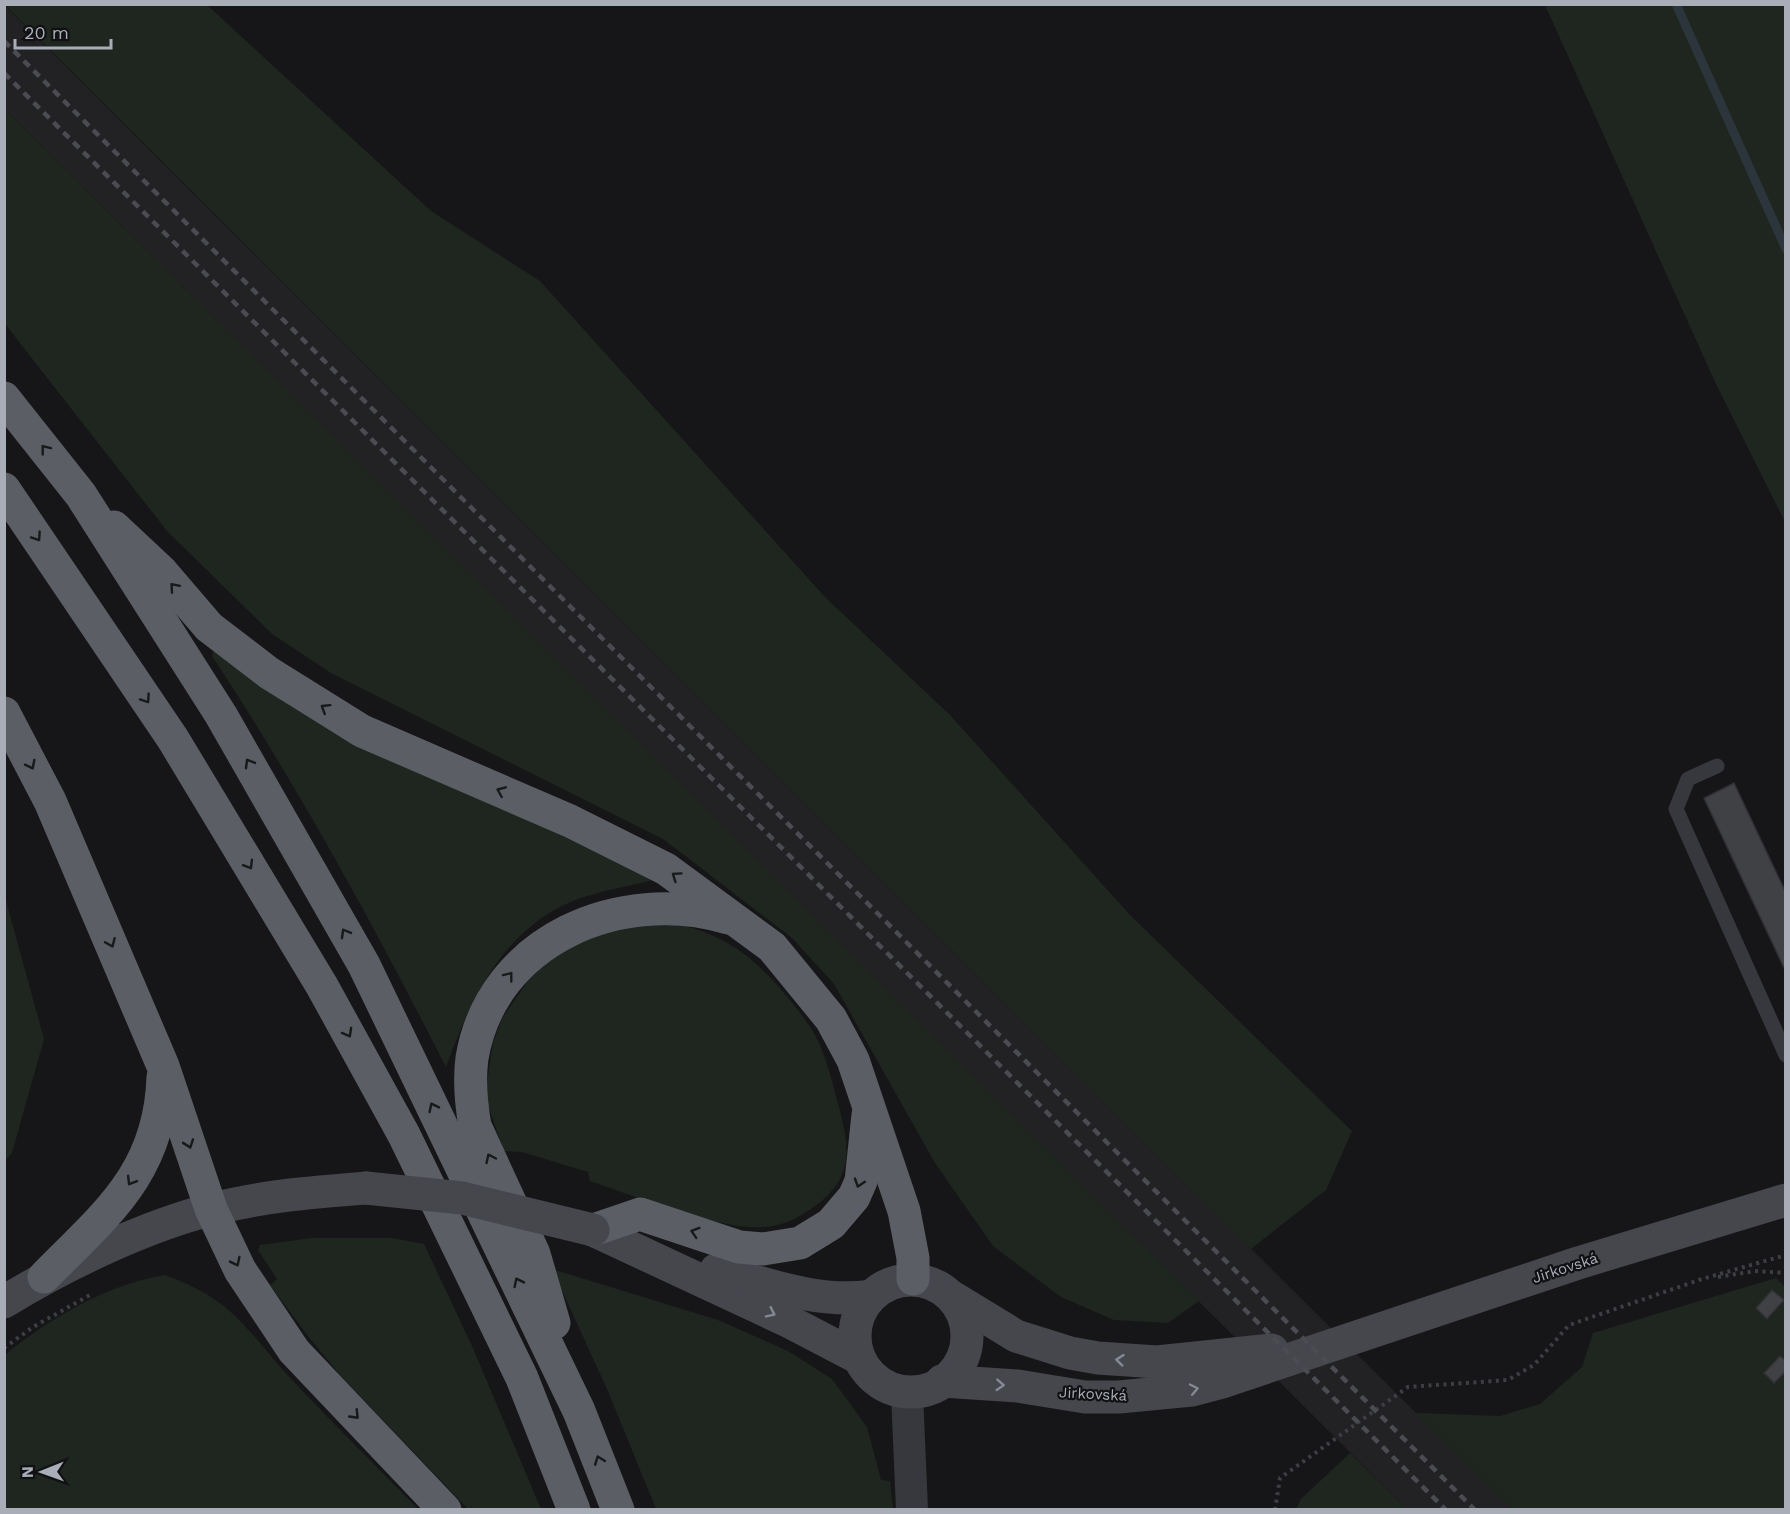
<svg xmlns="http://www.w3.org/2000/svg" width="1790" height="1514" viewBox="0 0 1790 1514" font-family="'Work Sans',sans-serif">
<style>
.built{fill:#222225}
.green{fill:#1e261f}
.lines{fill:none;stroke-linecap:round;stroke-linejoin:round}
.stream{stroke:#2c353c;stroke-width:9}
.building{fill:#404145;stroke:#303034;stroke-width:1.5}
.path{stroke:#3d3f44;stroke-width:4;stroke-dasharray:3 4.5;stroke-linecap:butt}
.service{stroke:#37383d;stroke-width:15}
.minor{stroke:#37383d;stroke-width:32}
.secondary{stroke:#45474d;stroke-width:33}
.trunk{stroke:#5b5e65;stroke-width:33}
.rail{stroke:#4a4c52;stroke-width:4.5;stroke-dasharray:8 6;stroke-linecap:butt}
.secondary-bridge{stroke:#45474d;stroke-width:33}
.oneway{stroke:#18191b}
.oneway2{stroke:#858993}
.labels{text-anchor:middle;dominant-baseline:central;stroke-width:4.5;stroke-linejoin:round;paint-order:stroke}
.street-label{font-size:15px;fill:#a8adb8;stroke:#111113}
</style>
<rect width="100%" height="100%" fill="#161618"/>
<!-- built -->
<polygon class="built" points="4,5 1416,1413 1512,1509 1407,1509 793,897 5,109"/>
<!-- green -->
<g class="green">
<polygon points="5,5 207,5 431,211 540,281 825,597 950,715 1130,915 1352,1131 1326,1190 1251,1249"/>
<polygon points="1545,5 1785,5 1785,522 1715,382"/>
<polygon points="5,109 1199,1301 1168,1323 1114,1320 1061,1297 993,1246 935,1163 834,984 792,938 663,839 331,673 272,634 167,531 5,324"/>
<path d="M 214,649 L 292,707 L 350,742 L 515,812 L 653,880 C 622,888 585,893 556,909 C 496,943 469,1005 446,1067 C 374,926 299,788 212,656 Z"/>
<polygon points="5,897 44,1039 12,1153 5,1161"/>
<path d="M 680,925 C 724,934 756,959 784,993 C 798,1010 811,1025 820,1045 C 827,1062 832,1080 836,1097 C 850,1145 857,1178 811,1209 C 797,1218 783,1226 765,1227 C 721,1231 634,1196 590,1181 L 588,1172 L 522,1152 L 504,1151 L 485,1097 L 493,1042 L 503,1017 L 528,981 L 549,959 L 567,947 L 626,926 Z"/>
<polygon points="311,1238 392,1238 424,1244 472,1346 541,1509 468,1509 340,1375 307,1335 270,1285 277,1279 258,1250 260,1245"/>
<polygon points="552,1269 718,1320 788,1351 832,1379 867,1427 881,1480 890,1481 893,1509 656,1509 607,1389"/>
<path d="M 164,1275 C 234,1299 246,1330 293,1381 C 334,1424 377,1467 418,1509 L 5,1509 L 5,1355 C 50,1318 106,1285 164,1275 Z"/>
<polygon points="1776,1278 1785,1287 1785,1509 1512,1509 1416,1413 1500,1416 1540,1404 1582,1367 1593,1333"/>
<polygon points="1350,1453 1407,1509 1296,1509 1301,1499"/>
</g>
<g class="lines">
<!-- stream -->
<polyline class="stream" points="1676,4 1786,249"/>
</g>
<!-- building -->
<g class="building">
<polygon points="1734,783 1786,893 1786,972 1704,798"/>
<polygon points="1772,1290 1784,1300 1767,1319 1756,1308"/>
<polygon points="1780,1356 1786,1361 1786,1371 1774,1383 1764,1373"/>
</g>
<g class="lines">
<!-- path -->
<g class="path">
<polyline points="1718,1277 1755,1271 1786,1273"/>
<polyline points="4,1348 33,1327 90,1295"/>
<polyline points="1275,1510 1280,1478 1408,1387 1508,1380 1534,1365 1569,1325 1702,1279 1786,1255"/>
</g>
<!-- service -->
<polyline class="service" points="1717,766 1688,779 1676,809 1786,1055"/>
<!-- minor -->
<polyline class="minor" points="907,1393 912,1510"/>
<!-- secondary -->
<g class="secondary">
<polyline points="593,1230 790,1322 859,1358"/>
<path d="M 716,1270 C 766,1284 820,1304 871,1296"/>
<circle cx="911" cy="1336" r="56"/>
<polyline points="954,1298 1016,1336 1070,1353 1098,1358 1157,1362 1272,1350"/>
<path d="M 4,1302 C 64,1265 145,1226 213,1209 C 263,1196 315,1192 366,1188"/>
<polyline points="942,1381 1018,1386 1085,1397 1119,1397 1192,1390 1222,1382 1578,1263 1786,1200"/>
</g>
<!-- trunk -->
<g class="trunk">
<polyline points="4,398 81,495 221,715 364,965 579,1411 618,1510"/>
<polyline points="4,489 173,739 322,986 404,1135 522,1378 574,1510"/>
<polyline points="114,527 161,571 209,627 269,673 362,731 570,821 666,869 772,947 831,1019 853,1060 904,1211 913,1258 913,1279"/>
<polyline points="4,713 50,801 163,1066 211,1209 240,1270 294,1351 445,1510"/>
<polyline points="593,1230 640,1214 739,1247 763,1249 800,1243 831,1224 854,1197 861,1181 868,1115"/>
<path d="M 44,1277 C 106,1214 160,1173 163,1077"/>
<path d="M 554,1323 L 534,1254 L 475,1126 C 471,1103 469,1080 472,1058 C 492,939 621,886 728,918"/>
</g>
<!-- rail -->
<g class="rail">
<polyline points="4,41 1475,1510"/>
<polyline points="4,73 1446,1510"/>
</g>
<!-- secondary-bridge -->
<polyline class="secondary-bridge" points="366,1188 462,1198 593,1230"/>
</g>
<!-- one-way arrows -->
<defs><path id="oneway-chevron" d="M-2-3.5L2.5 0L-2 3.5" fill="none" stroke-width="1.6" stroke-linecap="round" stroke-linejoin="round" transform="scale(1.5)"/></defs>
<g class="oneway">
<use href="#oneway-chevron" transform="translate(45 449) rotate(-128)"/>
<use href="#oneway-chevron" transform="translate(37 537) rotate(56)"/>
<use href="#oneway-chevron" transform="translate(174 587) rotate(-131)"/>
<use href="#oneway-chevron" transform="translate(146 699) rotate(56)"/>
<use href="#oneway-chevron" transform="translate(325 708) rotate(-148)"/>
<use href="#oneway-chevron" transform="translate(249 763) rotate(-120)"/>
<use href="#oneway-chevron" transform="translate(31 765) rotate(63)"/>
<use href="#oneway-chevron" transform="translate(501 791) rotate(-157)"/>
<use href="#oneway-chevron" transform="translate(249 865) rotate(59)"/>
<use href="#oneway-chevron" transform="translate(676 876) rotate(-145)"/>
<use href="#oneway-chevron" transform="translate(345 933) rotate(-120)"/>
<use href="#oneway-chevron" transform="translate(111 943) rotate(67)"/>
<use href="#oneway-chevron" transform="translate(509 976) rotate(-52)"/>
<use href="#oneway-chevron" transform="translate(348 1033) rotate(61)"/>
<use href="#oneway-chevron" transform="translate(433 1107) rotate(-116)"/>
<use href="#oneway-chevron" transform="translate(189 1144) rotate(71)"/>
<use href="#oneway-chevron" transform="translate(490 1158) rotate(-115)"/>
<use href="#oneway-chevron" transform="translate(131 1181) rotate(121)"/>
<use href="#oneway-chevron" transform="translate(859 1183) rotate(108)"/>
<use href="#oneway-chevron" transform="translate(695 1232) rotate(-162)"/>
<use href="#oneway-chevron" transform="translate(236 1262) rotate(64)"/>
<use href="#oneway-chevron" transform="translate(518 1282) rotate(-116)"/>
<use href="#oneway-chevron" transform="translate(355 1415) rotate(46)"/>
<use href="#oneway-chevron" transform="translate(599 1460) rotate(-111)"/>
</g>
<g class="oneway2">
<use href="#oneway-chevron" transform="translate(771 1313) rotate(26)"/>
<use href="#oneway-chevron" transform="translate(1120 1360) rotate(-174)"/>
<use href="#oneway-chevron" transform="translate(1000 1385) rotate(4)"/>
<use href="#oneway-chevron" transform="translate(1194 1389) rotate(-12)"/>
</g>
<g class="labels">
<!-- street labels -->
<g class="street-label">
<text transform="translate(1565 1268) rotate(-18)">Jirkovská</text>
<text transform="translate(1093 1394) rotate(3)">Jirkovská</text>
</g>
</g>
<!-- border -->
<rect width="1790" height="1514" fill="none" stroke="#a8adb8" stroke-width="12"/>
<!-- north arrow -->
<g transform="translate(42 1472) rotate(269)" stroke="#111113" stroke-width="4.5" paint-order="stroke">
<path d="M0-4.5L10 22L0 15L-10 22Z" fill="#a8adb8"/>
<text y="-9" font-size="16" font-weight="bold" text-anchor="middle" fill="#a8adb8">N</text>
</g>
<!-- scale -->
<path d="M15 39v9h96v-9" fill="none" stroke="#a8adb8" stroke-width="3"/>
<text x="24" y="39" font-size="18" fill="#a8adb8" stroke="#111113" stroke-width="4.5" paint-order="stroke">20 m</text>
</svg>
